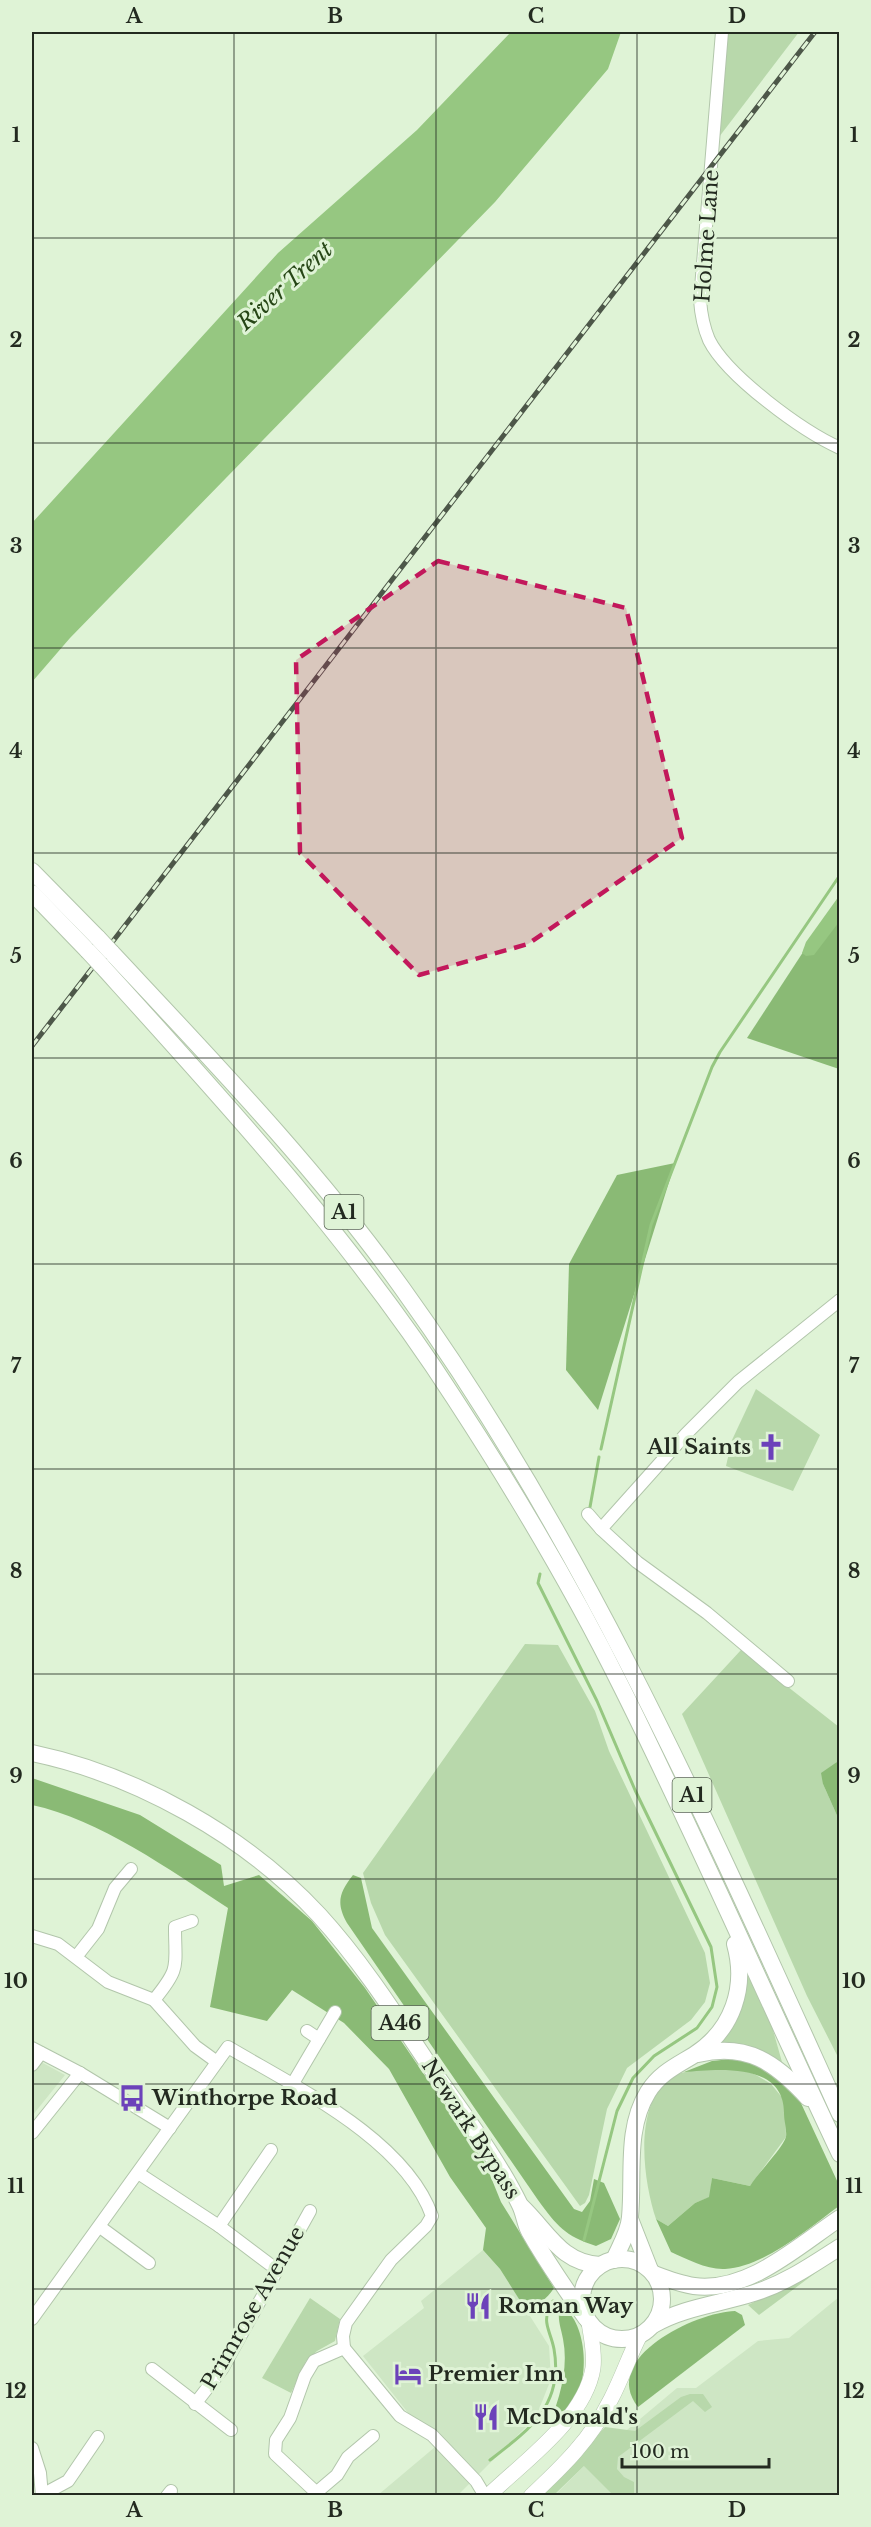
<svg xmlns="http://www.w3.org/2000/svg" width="871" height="2527" viewBox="0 0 871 2527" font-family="'Libre Baskerville',serif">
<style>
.built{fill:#cee6c4}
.green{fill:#b8d8ab}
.forest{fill:#8aba75}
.water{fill:#96c781}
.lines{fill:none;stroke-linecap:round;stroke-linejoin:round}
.stream{stroke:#96c781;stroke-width:3}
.minor-casing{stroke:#b2c6ab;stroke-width:14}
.major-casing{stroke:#b2c6ab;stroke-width:16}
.highway-casing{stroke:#b2c6ab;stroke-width:18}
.minor{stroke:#fff;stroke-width:12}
.major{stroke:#fff;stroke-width:15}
.highway{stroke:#fff;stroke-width:16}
.rail-casing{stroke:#4d5749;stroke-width:5}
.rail{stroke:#dff3d6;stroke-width:3;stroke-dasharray:9;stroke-linecap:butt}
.highway-bridge-casing{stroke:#b2c6ab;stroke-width:18;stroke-linecap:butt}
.highway-bridge{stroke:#fff;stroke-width:16}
.marked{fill:#c2185b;fill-opacity:0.2;stroke:#c2185b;stroke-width:4.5;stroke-dasharray:12 8;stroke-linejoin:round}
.grid{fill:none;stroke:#232a20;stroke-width:1.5;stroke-opacity:0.55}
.labels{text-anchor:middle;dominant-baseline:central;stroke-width:6;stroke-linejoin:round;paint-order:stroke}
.shield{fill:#dff3d6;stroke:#5b6657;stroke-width:1.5}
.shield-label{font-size:20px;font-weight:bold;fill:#232a20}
.street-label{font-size:21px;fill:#232a20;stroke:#dff3d6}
.poi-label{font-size:21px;font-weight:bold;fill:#232a20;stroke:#dff3d6;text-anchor:start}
.water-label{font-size:22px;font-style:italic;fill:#264616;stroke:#dff3d6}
.neatline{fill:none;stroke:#232a20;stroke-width:2}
.grid-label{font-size:20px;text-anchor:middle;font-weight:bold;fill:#232a20}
</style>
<rect width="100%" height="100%" fill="#dff3d6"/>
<!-- built -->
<g class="built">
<polygon points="32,2057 65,2075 32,2116"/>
<polygon points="483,2250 500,2269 549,2346 551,2379 536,2417 458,2495 378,2495 435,2447 363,2356 424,2308 421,2301"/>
<polygon points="839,2297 839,2495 554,2496 584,2466 677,2388 696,2388 758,2341 789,2338"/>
</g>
<!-- green -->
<g class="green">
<polygon points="727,32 799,32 719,137"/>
<polygon points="756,1389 820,1435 793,1491 726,1466 732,1440"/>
<polygon points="525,1644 558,1645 595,1711 609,1751 705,1953 710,1983 705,2002 691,2020 627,2068 607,2109 589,2195 585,2203 580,2206 385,1935 371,1903 363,1873"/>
<polygon points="741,1650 839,1727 839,1763 837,1762 823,1784 839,1820 839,2059 807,1996 682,1714"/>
<polygon points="746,1970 771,2023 782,2062 762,2052 711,2047"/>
<path d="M 725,2068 L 742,2069 L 756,2075 L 771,2084 L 785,2101 L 786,2137 L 750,2186 L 712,2178 L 710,2197 L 695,2203 L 668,2226 L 656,2219 C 643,2181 632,2100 674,2076 C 688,2068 710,2070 725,2068 Z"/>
<polygon points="818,2271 759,2315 748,2305"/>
<polygon points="310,2298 340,2319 335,2341 317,2351 306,2361 291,2393 262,2378"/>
<polygon points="690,2394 703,2394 712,2407 705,2412 693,2401 618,2457 617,2469 624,2477 634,2482 634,2495 613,2495 584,2466 554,2495 542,2496 605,2427 635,2431 681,2397"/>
</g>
<!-- forest -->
<g class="forest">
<polygon points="839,897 839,1069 747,1038"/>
<polygon points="675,1163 598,1410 566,1370 569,1264 617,1175"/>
<polygon points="837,1762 839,1763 839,1820 823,1784 821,1773"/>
<path d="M 32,1778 L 140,1815 L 221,1865 L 224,1886 L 259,1875 L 312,1921 L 365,1988 L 486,2165 L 501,2202 L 554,2288 C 546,2300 539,2305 524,2307 L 500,2269 L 483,2250 L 486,2228 L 450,2177 L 389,2069 L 344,2023 L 292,1990 L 267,2021 L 210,2007 L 228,1908 C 170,1870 99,1819 32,1805 Z"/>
<path d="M 353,1875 L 361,1878 L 372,1928 L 574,2209 L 582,2212 L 590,2201 L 594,2179 L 604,2183 L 620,2219 L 611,2239 L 596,2246 C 565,2236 557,2226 538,2200 L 347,1923 C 336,1903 339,1893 353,1875 Z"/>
<path d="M 740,2058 L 766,2066 L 800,2101 L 839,2185 L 839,2206 C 809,2228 764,2267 725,2269 C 707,2270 687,2259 671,2252 L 656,2219 L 668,2226 L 695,2203 L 709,2197 L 712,2178 L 750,2186 C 758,2173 782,2149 786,2137 C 787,2130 784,2121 784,2114 C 785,2062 719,2069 684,2072 L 712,2061 Z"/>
<path d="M 565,2309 C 588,2326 592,2391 566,2409 C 563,2412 556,2413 553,2414 C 562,2390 568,2364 563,2339 C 561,2328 558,2322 559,2311 Z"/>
<path d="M 735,2311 L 742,2315 L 745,2325 L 638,2407 C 599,2358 696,2312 735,2311 Z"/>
</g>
<!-- water -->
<g class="water">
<polygon points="511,32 621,32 608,69 495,202 70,638 32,682 32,523 278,253 417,130"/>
<polygon points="839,896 839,922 814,955 806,956 802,953 806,942"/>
</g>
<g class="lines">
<!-- stream -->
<g class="stream">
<polyline points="601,1449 651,1225 712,1067 720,1052 840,875"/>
<polyline points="590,1507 599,1457"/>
<polyline points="540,1574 538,1583 597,1701 635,1790 711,1947 717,1987 712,2007 697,2028 654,2056 633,2078 617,2111 584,2240"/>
<path d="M 490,2460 C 529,2430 564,2405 554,2349 C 550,2328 540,2323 553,2301"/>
</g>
<defs>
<g id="minor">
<path d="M 722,32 L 700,300 C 701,314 703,326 709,340 C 727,376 802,431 840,448"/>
<polyline points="588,1514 601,1529 686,1434 738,1382 840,1300"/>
<polyline points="601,1529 637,1562 707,1613 788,1681"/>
<polyline points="32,1936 58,1944 108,1982 154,2000 195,2046 217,2062"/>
<polyline points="76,1957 98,1929 115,1888 131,1869"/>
<path d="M 154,2000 C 181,1967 175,1967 175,1927 L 192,1921"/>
<polyline points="307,2031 319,2039"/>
<polyline points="32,2048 80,2073 170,2128"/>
<polyline points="32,2065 41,2053"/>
<polyline points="292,2085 335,2012"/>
<polyline points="32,2133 80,2073"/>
<polyline points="138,2173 219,2226 276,2269"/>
<polyline points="219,2226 271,2150"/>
<polyline points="100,2227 149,2263"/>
<path d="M 32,2319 L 228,2047 C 295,2087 405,2139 432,2216 L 426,2226 L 391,2260 L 346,2323 L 343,2336 L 344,2348"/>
<polyline points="344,2348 400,2416 432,2435 476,2481 485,2496"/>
<polyline points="152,2369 231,2430"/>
<polyline points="195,2404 222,2369 310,2211"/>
<polyline points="32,2448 40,2473 42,2496"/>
<polyline points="317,2492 337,2475 348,2457 373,2436"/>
<polyline points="42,2495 68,2481 98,2437"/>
<polyline points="167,2496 171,2491"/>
<polyline points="320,2496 275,2454 276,2440 290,2418 305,2376 314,2361 344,2348"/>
</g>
<g id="major">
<path d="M 488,2496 C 523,2462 585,2419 593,2368 C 595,2353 591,2337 589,2322"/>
<path d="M 531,2496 C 563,2466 591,2439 611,2399 C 622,2378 629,2356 640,2335"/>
</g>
<g id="highway">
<polyline points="32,871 98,938"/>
<polyline points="32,893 88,951"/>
<path d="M 111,952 C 212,1060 316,1168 402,1288 C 585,1542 711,1830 840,2114"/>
<path d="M 101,965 C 226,1103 353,1241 454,1398 C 514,1490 572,1587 621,1686 C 698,1840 766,1998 840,2154"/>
<path d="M 32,1753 C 137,1775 246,1836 319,1915 C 361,1961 395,2014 429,2065 C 460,2110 496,2156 520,2205 C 524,2213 525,2223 529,2231 C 546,2261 566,2290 586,2318"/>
<path d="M 698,2054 C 747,2042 776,2063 808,2098"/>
<path d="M 522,2207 C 548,2232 561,2263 600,2265"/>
<polyline points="630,2219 650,2270"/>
<circle cx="622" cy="2299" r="40"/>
<path d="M 614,2260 C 620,2246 629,2232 630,2217 C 634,2176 625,2129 648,2092 C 660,2073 676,2066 694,2055 C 733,2030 747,1987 735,1944"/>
<path d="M 654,2274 C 667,2279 680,2284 694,2286 C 748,2293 798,2246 840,2218"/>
<path d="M 653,2325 C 684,2307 720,2304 754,2293 C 786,2283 812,2265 840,2247"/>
</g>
</defs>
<!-- minor casing -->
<use href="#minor" class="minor-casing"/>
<!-- major casing -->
<use href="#major" class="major-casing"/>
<!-- highway casing -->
<use href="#highway" class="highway-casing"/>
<!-- minor -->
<use href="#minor" class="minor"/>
<!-- major -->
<use href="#major" class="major"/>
<!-- highway -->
<use href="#highway" class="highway"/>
<defs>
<polyline id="rail" points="32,1046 815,32"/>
</defs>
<!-- rail casing -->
<use href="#rail" class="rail-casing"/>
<!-- rail -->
<use href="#rail" class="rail"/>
<defs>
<g id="highway-bridge">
<polyline points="98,938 111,952"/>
<polyline points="88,951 101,965"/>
</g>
</defs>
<!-- highway-bridge casing -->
<use href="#highway-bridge" class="highway-bridge-casing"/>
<!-- highway-bridge -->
<use href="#highway-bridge" class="highway-bridge"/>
</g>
<!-- marked area -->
<path class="marked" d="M 438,561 L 626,608 L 682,838 L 528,944 L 419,975 L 300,853 L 296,660 Z"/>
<!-- grid -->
<path class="grid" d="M 234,32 L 234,2496M 436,32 L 436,2496M 637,32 L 637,2496M 32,238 L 840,238M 32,443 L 840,443M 32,648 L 840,648M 32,853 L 840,853M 32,1058 L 840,1058M 32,1264 L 840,1264M 32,1469 L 840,1469M 32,1674 L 840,1674M 32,1879 L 840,1879M 32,2084 L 840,2084M 32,2289 L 840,2289"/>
<!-- icons -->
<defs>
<symbol id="church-bare" viewBox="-9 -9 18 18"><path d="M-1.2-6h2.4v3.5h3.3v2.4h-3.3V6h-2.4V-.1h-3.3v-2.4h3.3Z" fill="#6c42ba" stroke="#dff3d6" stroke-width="2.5" paint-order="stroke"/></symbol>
<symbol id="bus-bare" viewBox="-9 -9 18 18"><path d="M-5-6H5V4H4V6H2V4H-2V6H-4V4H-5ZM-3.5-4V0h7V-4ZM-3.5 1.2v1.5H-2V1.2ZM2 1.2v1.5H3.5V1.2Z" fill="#6c42ba" stroke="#dff3d6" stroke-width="2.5" paint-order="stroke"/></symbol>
<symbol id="restaurant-bare" viewBox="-9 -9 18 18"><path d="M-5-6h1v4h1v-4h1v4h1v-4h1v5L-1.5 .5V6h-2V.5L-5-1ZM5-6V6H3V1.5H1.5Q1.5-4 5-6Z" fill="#6c42ba" stroke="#dff3d6" stroke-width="2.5" paint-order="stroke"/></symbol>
<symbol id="hotel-bare" viewBox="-9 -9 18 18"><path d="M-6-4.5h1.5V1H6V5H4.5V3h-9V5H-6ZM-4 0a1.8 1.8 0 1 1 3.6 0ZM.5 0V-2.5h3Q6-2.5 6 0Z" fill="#6c42ba" stroke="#dff3d6" stroke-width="2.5" paint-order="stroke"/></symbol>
</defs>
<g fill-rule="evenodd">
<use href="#church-bare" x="752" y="1428" width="38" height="38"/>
<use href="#bus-bare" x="113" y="2079" width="38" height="38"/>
<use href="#restaurant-bare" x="459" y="2287" width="38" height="38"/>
<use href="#hotel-bare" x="389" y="2355" width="38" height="38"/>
<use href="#restaurant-bare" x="467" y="2398" width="38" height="38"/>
</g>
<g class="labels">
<!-- shield labels -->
<g class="shield">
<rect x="324.5" y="1195" width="39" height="34" rx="4.5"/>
<rect x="672.5" y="1778" width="39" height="34" rx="4.5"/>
<rect x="371.5" y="2006" width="57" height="34" rx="4.5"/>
</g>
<g class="shield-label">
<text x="344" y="1212">A1</text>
<text x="692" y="1795">A1</text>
<text x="400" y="2023">A46</text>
</g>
<!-- street labels -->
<g class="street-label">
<text transform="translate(707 236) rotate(-86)">Holme Lane</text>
<text transform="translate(471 2129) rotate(57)">Newark Bypass</text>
<text transform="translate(253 2308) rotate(-60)">Primrose Avenue</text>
</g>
<!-- poi labels -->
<g class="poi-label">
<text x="751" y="1447" text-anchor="end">All Saints</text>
<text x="152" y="2098">Winthorpe Road</text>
<text x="498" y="2306">Roman Way</text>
<text x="428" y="2374">Premier Inn</text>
<text x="506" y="2417">McDonald's</text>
</g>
<!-- water labels -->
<g class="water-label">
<text transform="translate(285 286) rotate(-42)">River Trent</text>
</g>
</g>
<!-- border -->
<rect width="871" height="2527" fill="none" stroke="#dff3d6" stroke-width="66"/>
<!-- scale -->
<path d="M622 2458v9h147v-9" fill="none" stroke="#232a20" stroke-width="3"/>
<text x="631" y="2458" font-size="18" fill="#232a20" stroke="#dff3d6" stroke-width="4.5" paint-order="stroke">100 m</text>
<rect x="33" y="33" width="805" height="2461" class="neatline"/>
<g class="grid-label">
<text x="134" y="23">A</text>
<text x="335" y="23">B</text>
<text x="536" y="23">C</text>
<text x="737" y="23">D</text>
<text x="16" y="142">1</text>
<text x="854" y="142">1</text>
<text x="16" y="347">2</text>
<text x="854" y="347">2</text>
<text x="16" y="553">3</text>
<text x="854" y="553">3</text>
<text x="16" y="758">4</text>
<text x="854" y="758">4</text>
<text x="16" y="963">5</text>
<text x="854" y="963">5</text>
<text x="16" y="1168">6</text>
<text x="854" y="1168">6</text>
<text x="16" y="1373">7</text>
<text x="854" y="1373">7</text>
<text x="16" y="1578">8</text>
<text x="854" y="1578">8</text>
<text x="16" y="1783">9</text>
<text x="854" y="1783">9</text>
<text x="16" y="1988">10</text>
<text x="854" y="1988">10</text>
<text x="16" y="2193">11</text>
<text x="854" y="2193">11</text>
<text x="16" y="2398">12</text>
<text x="854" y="2398">12</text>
<text x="134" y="2517">A</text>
<text x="335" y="2517">B</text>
<text x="536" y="2517">C</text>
<text x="737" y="2517">D</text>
</g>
</svg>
